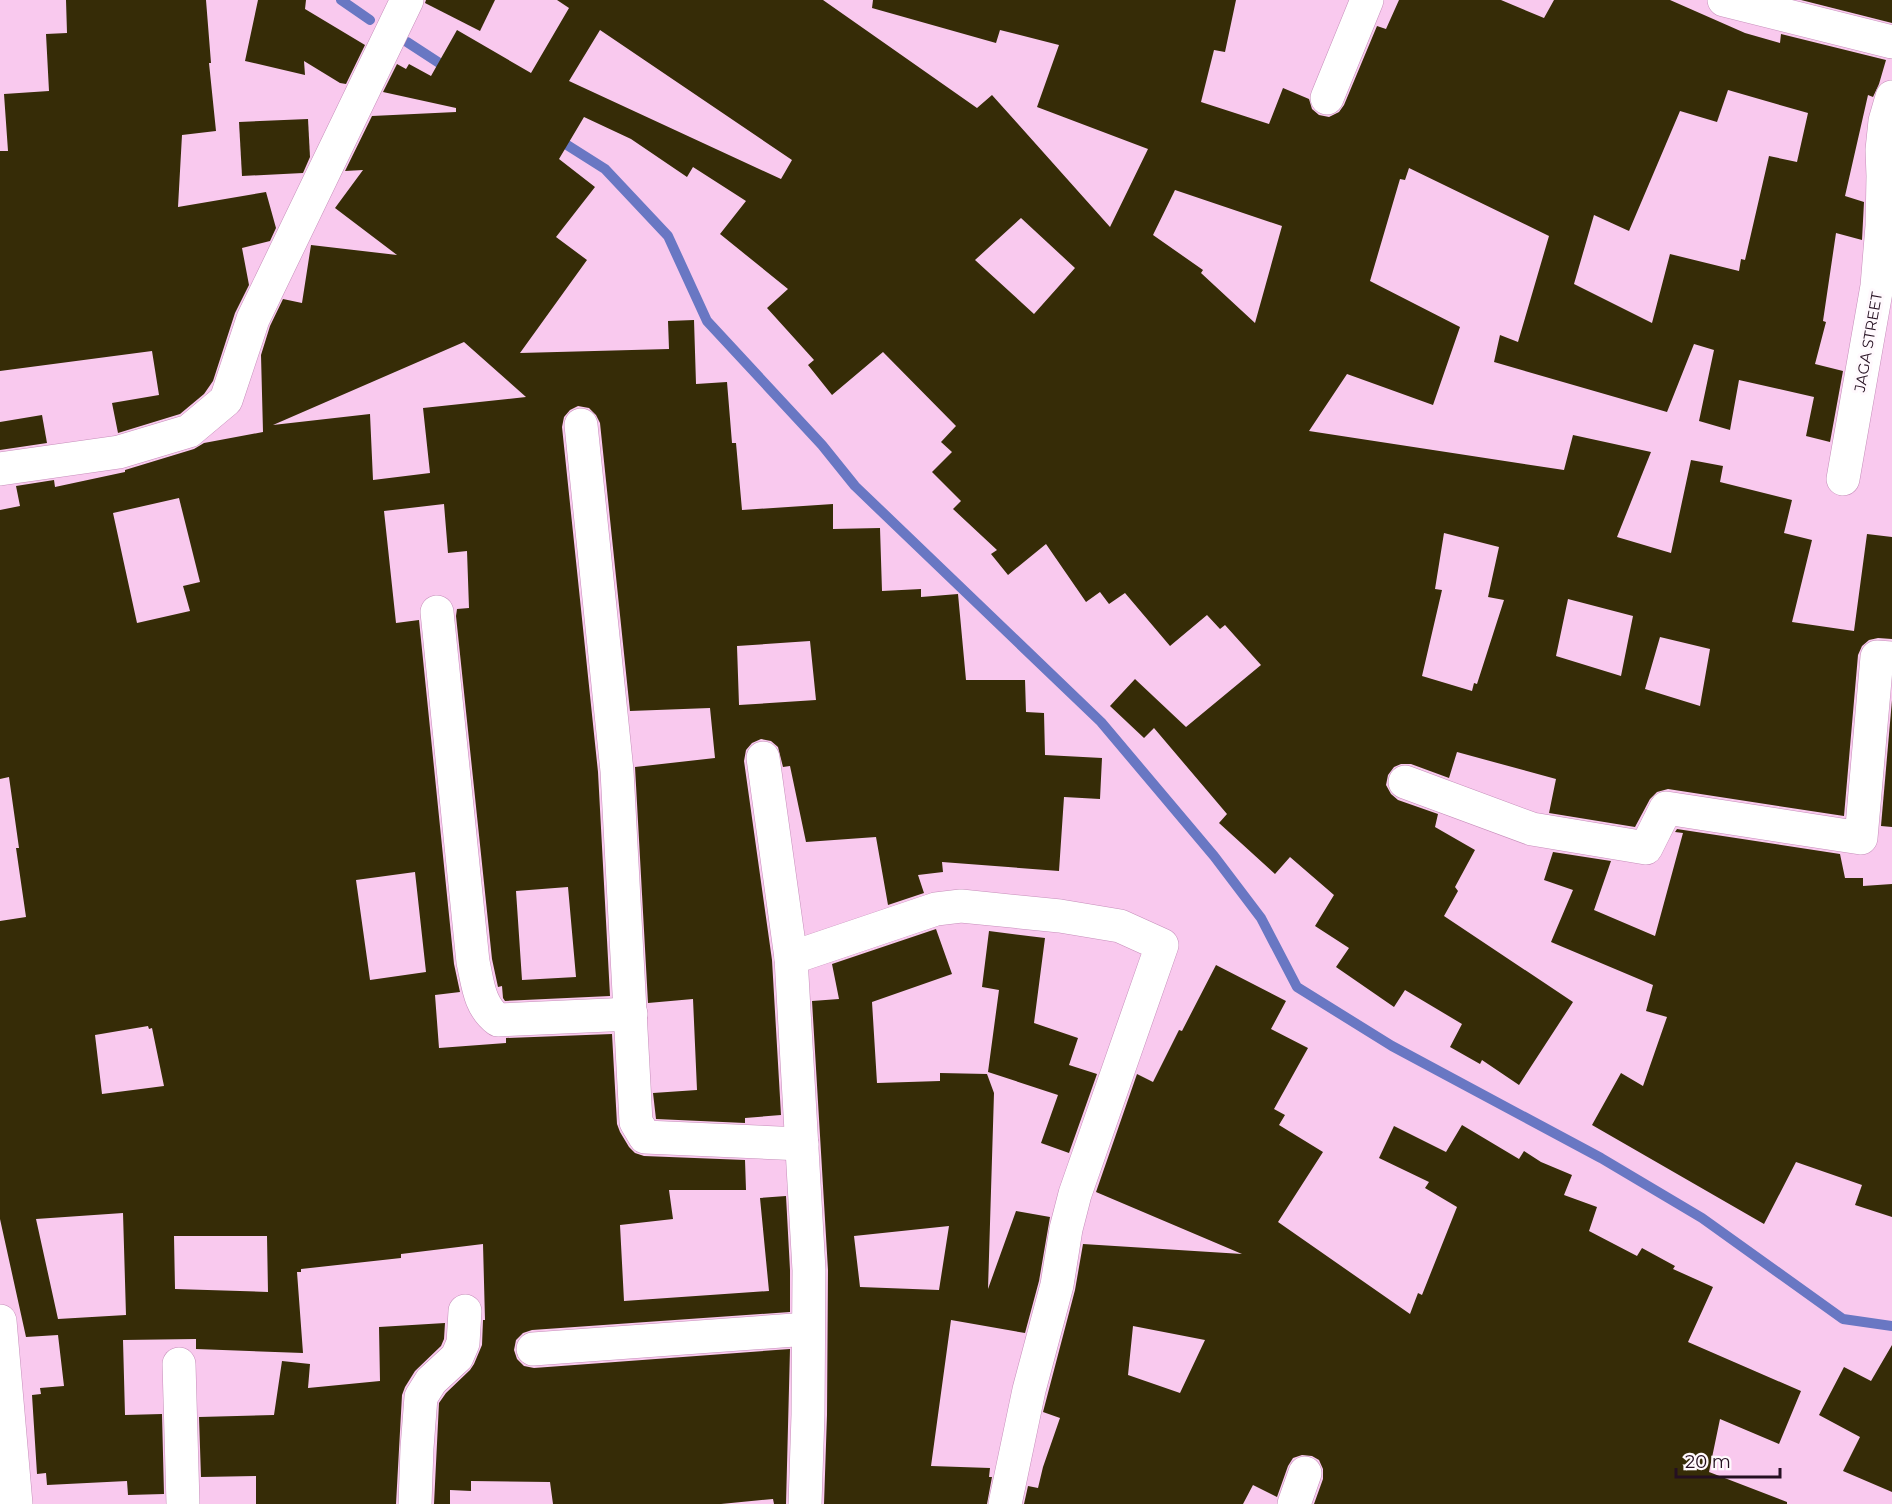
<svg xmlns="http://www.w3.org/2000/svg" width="1892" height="1504" viewBox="0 0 1892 1504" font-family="Montserrat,sans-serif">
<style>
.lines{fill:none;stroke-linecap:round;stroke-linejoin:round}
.stream{stroke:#6977c3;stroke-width:10}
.building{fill:#362c07;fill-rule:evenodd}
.street-casing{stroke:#c68eba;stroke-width:34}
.street{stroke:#fff;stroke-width:33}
.labels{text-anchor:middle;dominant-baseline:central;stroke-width:6;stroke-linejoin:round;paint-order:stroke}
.street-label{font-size:15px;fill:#251021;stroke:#fff9fd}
</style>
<rect width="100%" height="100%" fill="#f9c9ee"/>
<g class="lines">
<!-- stream -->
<g class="stream">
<polyline points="341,0 370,20"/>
<polyline points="407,42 450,70"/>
<polyline points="556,138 605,169 668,236 707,321 822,445 855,486 1101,722 1214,856 1261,918 1297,987 1392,1046 1601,1158 1702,1218 1843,1319 1892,1326"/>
</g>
</g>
<!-- building -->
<g class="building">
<polygon points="66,0 206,0 211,63 209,63 216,131 182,135 178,207 266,192 276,228 270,241 242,248 249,285 235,313 213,381 204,394 180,414 118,433 112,403 159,395 152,351 0,371 0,151 8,151 4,94 49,91 46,34 67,33"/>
<polygon points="258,0 306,0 305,9 365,45 346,84 340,83 304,61 305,75 245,61"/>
<polygon points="426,0 495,0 480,31 425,3"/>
<path d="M 557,0 L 823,0 L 977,108 L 992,95 L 1110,227 L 1148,149 L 1037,107 L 1059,45 L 1000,30 L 996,43 L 872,8 L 873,0 L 1236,0 L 1225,52 L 1214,50 L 1201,102 L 1269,124 L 1283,88 L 1309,99 L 1312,109 L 1319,115 L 1329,117 L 1339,112 L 1344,105 L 1377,26 L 1386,29 L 1399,0 L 1501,0 L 1544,18 L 1554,0 L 1670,0 L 1745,33 L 1780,43 L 1781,34 L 1886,60 L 1879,84 L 1873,97 L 1868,95 L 1845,196 L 1864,202 L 1862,240 L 1836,233 L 1823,321 L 1826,322 L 1815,364 L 1843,371 L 1830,442 L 1806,436 L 1814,397 L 1739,380 L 1730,430 L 1699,421 L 1714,350 L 1694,344 L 1667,412 L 1494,362 L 1500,335 L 1518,342 L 1549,236 L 1409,168 L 1405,180 L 1400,179 L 1370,281 L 1460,327 L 1433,405 L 1347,374 L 1309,431 L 1564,470 L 1573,435 L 1651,452 L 1617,537 L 1671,553 L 1691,460 L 1723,466 L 1720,482 L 1792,500 L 1784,533 L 1812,540 L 1792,622 L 1854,631 L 1867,534 L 1892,537 L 1892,639 L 1878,638 L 1869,640 L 1862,646 L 1858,655 L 1844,816 L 1668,789 L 1657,792 L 1650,799 L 1635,827 L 1549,813 L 1556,779 L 1457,752 L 1449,778 L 1411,764 L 1401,764 L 1394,767 L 1388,775 L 1386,785 L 1391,794 L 1398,800 L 1438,814 L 1435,827 L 1475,850 L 1455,887 L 1458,891 L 1444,916 L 1573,1002 L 1519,1085 L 1482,1060 L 1480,1064 L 1450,1047 L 1462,1024 L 1405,990 L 1394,1007 L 1336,967 L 1349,948 L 1315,926 L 1334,895 L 1290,857 L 1275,874 L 1219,823 L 1227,814 L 1154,728 L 1144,738 L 1110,706 L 1135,679 L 1186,727 L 1261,665 L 1225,625 L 1220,629 L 1207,615 L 1170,646 L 1125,593 L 1109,604 L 1100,592 L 1086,602 L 1046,544 L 1008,575 L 991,554 L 997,550 L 953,509 L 961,501 L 932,472 L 952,452 L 941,442 L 956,426 L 883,352 L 832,395 L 808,365 L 814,360 L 767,308 L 788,289 L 720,234 L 746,201 L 693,167 L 687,177 L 631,139 L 584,117 L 559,159 L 595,187 L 556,237 L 587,260 L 520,353 L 669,349 L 668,321 L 694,320 L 696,384 L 727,382 L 732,443 L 736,443 L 742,510 L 833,504 L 833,529 L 880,528 L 882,591 L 921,589 L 921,597 L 958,594 L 966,680 L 1025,680 L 1026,712 L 1044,713 L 1045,755 L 1102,758 L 1100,799 L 1064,797 L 1059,871 L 942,862 L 943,872 L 918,875 L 924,893 L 888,905 L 876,837 L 806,842 L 790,766 L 783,767 L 778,747 L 771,741 L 761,739 L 752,743 L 746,750 L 744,761 L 772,960 L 781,1115 L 745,1118 L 745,1123 L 656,1119 L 653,1093 L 697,1090 L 693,999 L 648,1003 L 635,767 L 715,758 L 710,708 L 630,711 L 600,423 L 596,415 L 589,408 L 578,406 L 570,410 L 564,417 L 562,427 L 598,772 L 610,996 L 505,1001 L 503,998 L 502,986 L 498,987 L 492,959 L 456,616 L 457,609 L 469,608 L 467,551 L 448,553 L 444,504 L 384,511 L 396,623 L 419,620 L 454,964 L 460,992 L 435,995 L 439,1048 L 506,1043 L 506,1038 L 612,1034 L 617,1124 L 620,1132 L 629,1147 L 635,1153 L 644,1156 L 745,1160 L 746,1190 L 669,1190 L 673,1219 L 620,1225 L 624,1301 L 769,1291 L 760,1198 L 786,1196 L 790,1270 L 790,1312 L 532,1330 L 523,1333 L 516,1340 L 514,1350 L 517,1359 L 524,1366 L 534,1368 L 790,1349 L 786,1504 L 774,1504 L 773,1499 L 721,1504 L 553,1504 L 550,1482 L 471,1481 L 471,1491 L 450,1490 L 450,1504 L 434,1504 L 439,1403 L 446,1393 L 470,1370 L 474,1364 L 482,1345 L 483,1320 L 485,1320 L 483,1244 L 401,1254 L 401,1258 L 301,1269 L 301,1272 L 297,1272 L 303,1353 L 196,1349 L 196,1339 L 123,1340 L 125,1415 L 162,1414 L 164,1494 L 128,1495 L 127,1481 L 47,1485 L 46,1473 L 37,1474 L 32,1395 L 41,1394 L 40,1388 L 64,1386 L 58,1335 L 26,1337 L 0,1219 L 0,921 L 26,917 L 16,848 L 19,848 L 9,777 L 0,779 L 0,510 L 20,506 L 16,486 L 54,480 L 55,487 L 125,472 L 125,470 L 194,449 L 204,443 L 263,432 L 261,355 L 270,326 L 283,299 L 302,303 L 311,245 L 397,255 L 335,208 L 363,170 L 345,171 L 372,116 L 456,112 L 456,108 L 383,92 L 397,64 L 406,69 L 409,64 L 431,76 L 457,30 L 531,73 L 569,8 ZM 600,30 L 792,160 L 781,179 L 569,81 ZM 1728,90 L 1808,113 L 1797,162 L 1769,156 L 1745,260 L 1741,259 L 1739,271 L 1670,254 L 1652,323 L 1574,284 L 1594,215 L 1629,231 L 1680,111 L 1717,122 ZM 1175,190 L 1282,226 L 1255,323 L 1201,273 L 1203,270 L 1153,235 ZM 1021,218 L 1075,268 L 1034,314 L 975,260 ZM 464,342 L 526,397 L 423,408 L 430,473 L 373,480 L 370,414 L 273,425 ZM 179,498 L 200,582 L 183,586 L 190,611 L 137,623 L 113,513 ZM 1444,533 L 1499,547 L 1488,597 L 1504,600 L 1477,684 L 1474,683 L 1472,691 L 1422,676 L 1442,590 L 1435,589 ZM 1568,599 L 1633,616 L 1621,676 L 1556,656 ZM 1660,637 L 1710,649 L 1700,706 L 1645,689 ZM 810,641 L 816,700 L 739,705 L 737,646 ZM 415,872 L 426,972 L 370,980 L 356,880 ZM 568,887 L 576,977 L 522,980 L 516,891 ZM 148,1026 L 149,1029 L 152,1028 L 164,1086 L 102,1094 L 95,1035 ZM 123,1213 L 126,1315 L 58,1319 L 36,1219 ZM 174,1236 L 267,1236 L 268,1292 L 175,1289 Z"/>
<polygon points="1801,0 1892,0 1892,23"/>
<polygon points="308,119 310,157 303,173 242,176 239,122"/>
<polygon points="42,415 47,443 0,450 0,422"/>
<polygon points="1892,700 1892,827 1881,826"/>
<polygon points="1677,829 1840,854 1845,878 1863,878 1863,886 1892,884 1892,1217 1855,1205 1862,1185 1796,1162 1764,1224 1592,1125 1621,1073 1643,1086 1667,1017 1646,1011 1653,985 1551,942 1573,890 1544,880 1553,852 1611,861 1594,910 1655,936 1683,833 1675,832"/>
<path d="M 936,929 L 952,974 L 872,1002 L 877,1083 L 940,1081 L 940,1073 L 987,1074 L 994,1093 L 988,1289 L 1016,1211 L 1050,1217 L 1039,1281 L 1025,1333 L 951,1320 L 931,1466 L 990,1468 L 989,1477 L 992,1477 L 987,1504 L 824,1504 L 827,1415 L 828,1270 L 812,1001 L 839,999 L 832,964 ZM 949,1226 L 939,1290 L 860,1287 L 854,1236 Z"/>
<polygon points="989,931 1045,938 1034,1023 1078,1038 1069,1065 1097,1074 1069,1153 1041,1143 1058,1095 988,1072 999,990 982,987"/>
<path d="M 1216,965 L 1286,1001 L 1271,1029 L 1308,1048 L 1274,1109 L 1285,1115 L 1279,1125 L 1323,1152 L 1278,1222 L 1410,1314 L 1418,1293 L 1422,1295 L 1457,1207 L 1425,1188 L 1429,1182 L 1379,1158 L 1394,1126 L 1446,1152 L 1462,1125 L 1519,1159 L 1524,1151 L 1541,1162 L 1572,1175 L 1564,1195 L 1597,1207 L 1589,1231 L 1637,1256 L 1642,1248 L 1675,1266 L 1673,1269 L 1713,1287 L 1688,1342 L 1801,1391 L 1779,1444 L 1720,1419 L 1709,1472 L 1787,1502 L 1787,1504 L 1314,1504 L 1323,1479 L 1323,1469 L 1319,1460 L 1312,1456 L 1302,1455 L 1293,1458 L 1288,1466 L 1277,1497 L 1253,1485 L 1243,1504 L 1024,1504 L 1028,1486 L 1038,1488 L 1043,1467 L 1060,1418 L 1043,1412 L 1075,1290 L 1083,1244 L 1242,1254 L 1096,1192 L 1137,1074 L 1153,1082 L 1179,1030 L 1182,1031 ZM 1133,1326 L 1205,1340 L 1180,1393 L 1128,1375 Z"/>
<polygon points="445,1323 444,1339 441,1346 415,1371 405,1387 402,1395 396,1504 256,1504 256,1476 201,1477 199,1417 274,1415 282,1361 310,1364 308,1388 380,1381 379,1327"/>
<polygon points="1892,1345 1892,1492 1843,1471 1860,1437 1819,1415 1844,1367 1871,1381"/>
</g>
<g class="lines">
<defs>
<g id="street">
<polyline points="1724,0 1892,42"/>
<polyline points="1327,98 1367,0"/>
<polyline points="581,425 617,771 636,1122 645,1137 802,1144"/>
<polyline points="0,469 119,452 189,431 226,400 253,319 407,0"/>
<polyline points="1843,479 1877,286 1882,226 1883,176 1882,150 1885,121 1892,97"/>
<path d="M 437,612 L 473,962 C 478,984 479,1006 498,1020 L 631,1014"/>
<polyline points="763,758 791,958 809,1270 808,1415 805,1504"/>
<polyline points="1405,782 1532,829 1646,848 1666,808 1861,838 1877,657 1892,658"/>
<polyline points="791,958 936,909 961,906 1060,916 1120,926 1162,945 1075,1194 1066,1229 1057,1285 1029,1390 1005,1504"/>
<polyline points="0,1321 16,1504"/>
<polyline points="533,1349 808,1329"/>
<polyline points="179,1364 183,1504"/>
<polyline points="415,1504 417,1448 421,1397 431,1381 457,1357 463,1343 465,1311"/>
<polyline points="1294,1504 1305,1473"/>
</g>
</defs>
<!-- street casing -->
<use href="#street" class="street-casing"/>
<!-- street -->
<use href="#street" class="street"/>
</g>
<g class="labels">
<!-- street labels -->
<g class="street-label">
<text transform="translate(1868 342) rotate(-80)">JAGA STREET</text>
</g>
</g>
<!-- scale -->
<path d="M1676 1468v9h104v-9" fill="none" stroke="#251021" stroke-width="3"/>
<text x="1685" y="1468" font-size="18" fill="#251021" stroke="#fff9fd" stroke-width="4.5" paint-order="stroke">20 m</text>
</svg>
